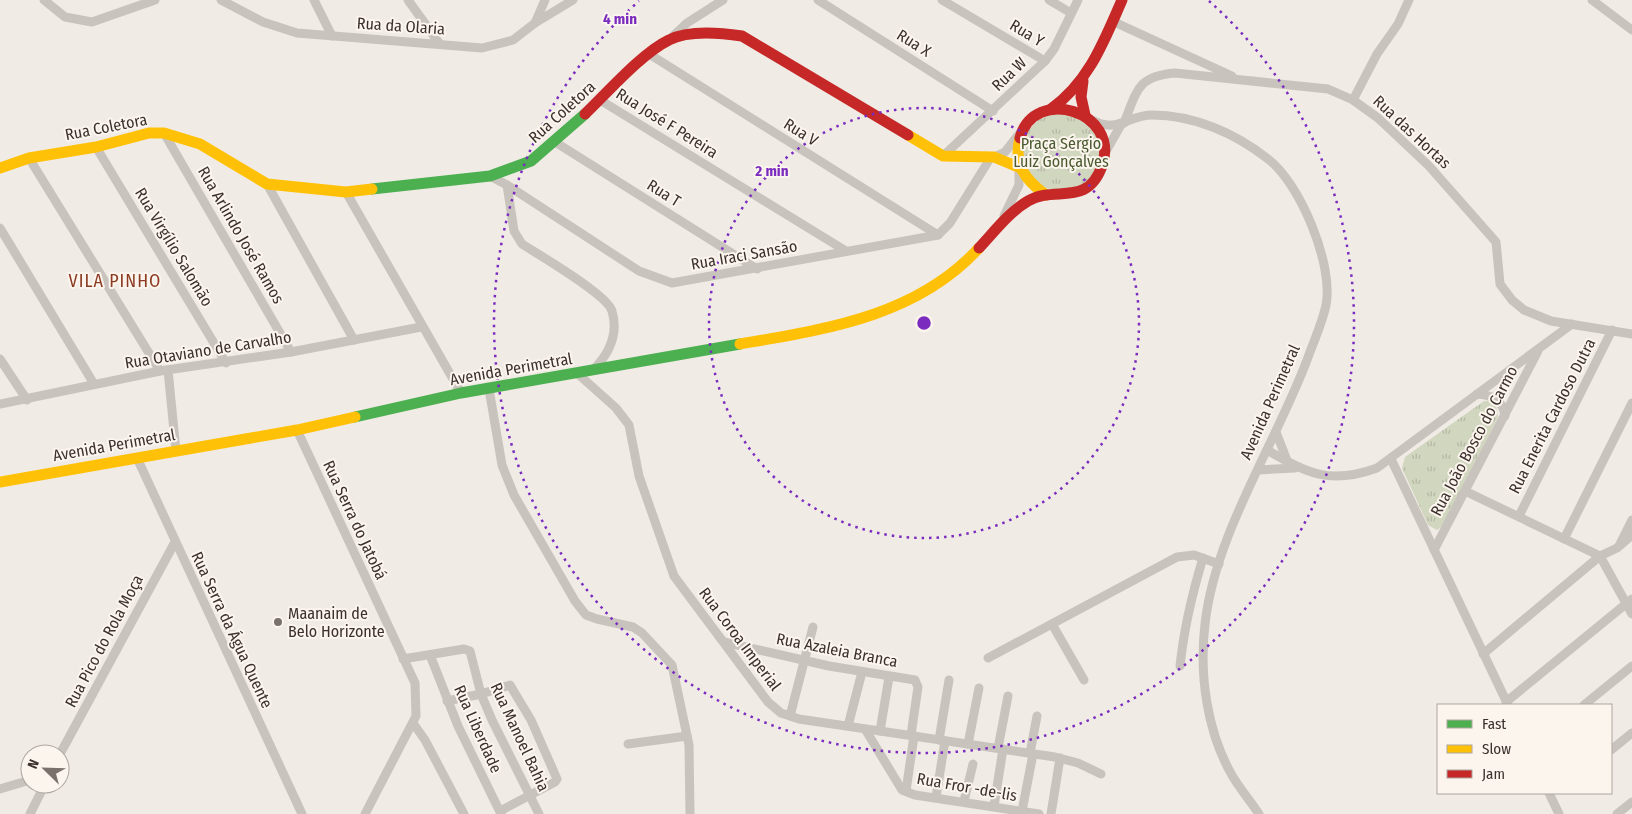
<svg xmlns="http://www.w3.org/2000/svg" width="1632" height="814" viewBox="0 0 1632 814" font-family="'Fira Sans Condensed',sans-serif">
<style>
.grass{fill:url(#grass-tufts)}
.lines{fill:none;stroke-linecap:round;stroke-linejoin:round}
.street{stroke:#c9c3be;stroke-width:9}
.fast{stroke:#4caf50;stroke-width:11}
.slow{stroke:#ffc107;stroke-width:11}
.jam{stroke:#c62828;stroke-width:11}
.ring{fill:none;stroke:#7b2cbf;stroke-width:2.5;stroke-dasharray:2.5 5}
.poi-dot{fill:#7a716c;stroke:#fbf5ee;stroke-width:2}
.labels{text-anchor:middle;dominant-baseline:central;stroke-width:4;stroke-linejoin:round;paint-order:stroke}
.street-label{font-size:16px;fill:#3b302b;stroke:#fbf5ee}
.park-label{font-size:16px;fill:#4a5a2e;stroke:#fbf5ee}
.poi-label{font-size:16px;fill:#3b302b;stroke:#fbf5ee;text-anchor:start}
.neighbourhood-label{font-size:18px;letter-spacing:1px;fill:#8c3b22;stroke:#fbf5ee}
.centre{fill:#7b2cbf;stroke:#fbf5ee;stroke-width:2.5}
.ring-label{font-size:15px;text-anchor:middle;font-weight:bold;fill:#7b2cbf;stroke:#fbf5ee;stroke-width:4;stroke-linejoin:round;paint-order:stroke}
</style>
<defs>
<pattern id="grass-tufts" width="24" height="20" patternUnits="userSpaceOnUse" patternTransform="scale(1.25)"><rect width="24" height="20" fill="#d1d6bf"/><path d="M3 7l-1-3M5 7V3M7 7l1-3M15 17l-1-3M17 17v-4M19 17l1-3" fill="none" stroke="#b4b8a4"/></pattern>
</defs>
<rect width="100%" height="100%" fill="#f0ebe5"/>
<!-- grass -->
<g class="grass">
<circle cx="1061" cy="152" r="39"/>
<polygon points="1484,401 1491,401 1496,405 1498,417 1443,526 1437,530 1428,525 1402,468 1405,457"/>
</g>
<g class="lines">
<!-- street -->
<g class="street">
<polyline points="44,0 65,17 92,22 155,0"/>
<polyline points="221,0 263,22 297,33 482,48 513,40 535,23 573,0"/>
<polyline points="314,0 332,36"/>
<polyline points="408,0 439,43"/>
<polyline points="818,0 993,111"/>
<polyline points="942,0 1045,61"/>
<polyline points="1049,0 1071,13"/>
<polyline points="1592,0 1632,30"/>
<polyline points="1112,21 1232,76"/>
<polyline points="535,23 545,0"/>
<polyline points="670,39 687,23 723,0"/>
<polyline points="649,54 938,235"/>
<polyline points="600,100 846,251"/>
<polyline points="1353,100 1377,54 1398,24 1409,0"/>
<path d="M 1092,120 C 1117,134 1128,115 1152,115 C 1194,115 1235,133 1268,159 C 1300,183 1334,265 1326,305 C 1322,324 1313,343 1307,360 C 1275,445 1215,534 1205,624 C 1199,675 1207,733 1233,777 C 1241,790 1251,802 1259,814"/>
<path d="M 1124,123 C 1137,91 1137,76 1175,73 L 1328,89 L 1353,100 L 1378,118 L 1429,166 L 1496,242 L 1500,284 L 1512,300 L 1524,310 L 1551,321 L 1632,334"/>
<polyline points="164,133 291,352"/>
<polyline points="555,142 757,269"/>
<polyline points="96,147 226,363"/>
<polyline points="1106,151 1121,125"/>
<polyline points="943,156 1045,61 1054,49 1078,0"/>
<polyline points="994,157 1005,152 1019,134"/>
<polyline points="29,158 160,371"/>
<polyline points="490,176 507,185 639,271 672,283 938,235 950,223 991,157"/>
<polyline points="267,184 354,340"/>
<path d="M 507,185 L 514,231 L 522,244 C 539,255 607,294 612,311 C 619,335 609,354 593,370"/>
<polyline points="346,192 461,393"/>
<polyline points="1004,216 1019,185 1019,170"/>
<polyline points="0,228 94,384"/>
<polyline points="0,359 27,400"/>
<polyline points="168,370 176,451"/>
<polyline points="578,374 616,408 629,425 639,476 674,576 768,702 781,713 799,719 1055,757 1078,763 1101,774"/>
<polyline points="489,389 502,465 514,495 575,601 586,615 597,619 633,627 642,633 672,665 689,745 690,814"/>
<path d="M 1477,394 C 1491,395 1503,399 1505,416"/>
<polyline points="0,404 160,371 291,352 421,327"/>
<polyline points="297,430 415,683 416,716 365,814"/>
<polyline points="1276,432 1288,463"/>
<path d="M 1267,450 C 1309,474 1330,485 1377,468 L 1572,324"/>
<polyline points="137,458 302,814"/>
<polyline points="1391,459 1508,705"/>
<polyline points="1258,470 1295,468"/>
<polyline points="1465,491 1600,556 1632,614"/>
<polyline points="1519,516 1612,330"/>
<polyline points="1564,539 1632,403"/>
<polyline points="1620,544 1632,520"/>
<polyline points="1434,550 1538,351"/>
<polyline points="1052,624 1084,680"/>
<polyline points="724,642 829,666 915,680 918,687 911,735"/>
<polyline points="1483,654 1600,556 1617,548 1632,535"/>
<polyline points="430,655 458,726 501,814"/>
<polyline points="988,658 1177,557 1194,555 1219,564"/>
<polyline points="403,659 464,649 470,651 481,694 492,720 539,814"/>
<path d="M 1180,666 C 1184,628 1192,594 1203,558"/>
<polyline points="447,701 481,694 510,685 531,720 557,779 555,782 500,811"/>
<polyline points="1506,702 1632,599"/>
<polyline points="1584,705 1632,666"/>
<polyline points="790,716 813,627"/>
<polyline points="413,723 425,740 464,814"/>
<polyline points="848,726 862,672"/>
<polyline points="865,729 902,790 915,795 1039,814"/>
<polyline points="880,731 889,677"/>
<polyline points="939,740 949,680"/>
<polyline points="628,744 687,736"/>
<polyline points="968,744 979,688"/>
<polyline points="998,748 1008,696"/>
<polyline points="1611,750 1632,733"/>
<polyline points="1030,753 1037,716"/>
<polyline points="60,754 175,542"/>
<polyline points="0,789 30,780"/>
<polyline points="906,791 914,736"/>
<polyline points="1549,793 1559,814"/>
<polyline points="936,797 945,741"/>
<polyline points="964,801 973,764"/>
<polyline points="994,806 1003,749"/>
<polyline points="1022,811 1033,754"/>
<polyline points="30,814 45,784"/>
<polyline points="1051,814 1060,758"/>
<polyline points="1617,814 1632,802"/>
</g>
<!-- fast -->
<g class="fast">
<polyline points="372,189 490,176 531,161 585,114"/>
<polyline points="355,417 461,393 740,344"/>
</g>
<!-- slow -->
<g class="slow">
<polyline points="908,135 943,156 994,157 1018,167"/>
<path d="M 1020,138 C 1013,164 1025,180 1046,195"/>
<polyline points="0,168 29,158 96,147 149,133 164,133 200,144 267,184 346,192 372,189"/>
<path d="M 740,344 C 827,329 917,316 979,248"/>
<polyline points="0,482 297,430 355,417"/>
</g>
<!-- jam -->
<g class="jam">
<polyline points="1083,81 1081,97 1085,115"/>
<path d="M 1051,109 C 1089,82 1104,41 1122,0"/>
<path d="M 585,114 C 608,92 642,53 669,40 C 688,30 722,33 742,36 L 908,135"/>
<path d="M 979,248 C 994,232 1009,212 1028,201 C 1055,185 1087,208 1102,166 C 1121,111 1034,85 1020,138"/>
</g>
</g>
<!-- distance rings -->
<g class="ring">
<circle cx="924" cy="323" r="215"/>
<path d="M1209 1A430 430 0 1 1 639 1"/>
</g>
<!-- markers -->
<circle class="poi-dot" cx="278" cy="622" r="5"/>
<g class="labels">
<!-- street labels -->
<g class="street-label">
<text transform="translate(401 26) rotate(4)">Rua da Olaria</text>
<text transform="translate(1027 33) rotate(31)">Rua Y</text>
<text transform="translate(914 43) rotate(32)">Rua X</text>
<text transform="translate(1009 74) rotate(-44)">Rua W</text>
<text transform="translate(562 112) rotate(-42)">Rua Coletora</text>
<text transform="translate(667 123) rotate(32)">Rua José F Pereira</text>
<text transform="translate(106 127) rotate(-11)">Rua Coletora</text>
<text transform="translate(801 132) rotate(32)">Rua V</text>
<text transform="translate(1412 132) rotate(43)">Rua das Hortas</text>
<text transform="translate(664 193) rotate(32)">Rua T</text>
<text transform="translate(241 235) rotate(60)">Rua Arlindo José Ramos</text>
<text transform="translate(174 247) rotate(59)">Rua Virgílio Salomão</text>
<text transform="translate(744 255) rotate(-10)">Rua Iraci Sansão</text>
<text transform="translate(208 350) rotate(-9)">Rua Otaviano de Carvalho</text>
<text transform="translate(511 369) rotate(-10)">Avenida Perimetral</text>
<text transform="translate(1270 402) rotate(-66)">Avenida Perimetral</text>
<text transform="translate(1552 416) rotate(-63)">Rua Enerita Cardoso Dutra</text>
<text transform="translate(1474 441) rotate(-62)">Rua João Bosco do Carmo</text>
<text transform="translate(114 445) rotate(-10)">Avenida Perimetral</text>
<text transform="translate(355 520) rotate(65)">Rua Serra do Jatobá</text>
<text transform="translate(232 630) rotate(65)">Rua Serra da Água Quente</text>
<text transform="translate(740 639) rotate(53)">Rua Coroa Imperial</text>
<text transform="translate(104 641) rotate(-62)">Rua Pico do Rola Moça</text>
<text transform="translate(837 650) rotate(11)">Rua Azaleia Branca</text>
<text transform="translate(478 729) rotate(66)">Rua Liberdade</text>
<text transform="translate(520 737) rotate(65)">Rua Manoel Bahia</text>
<text transform="translate(967 787) rotate(10)">Rua Fror -de-lis</text>
</g>
<!-- park labels -->
<g class="park-label">
<text x="1061" y="143">Praça Sérgio<tspan x="1061" dy="18">Luiz Gonçalves</tspan></text>
</g>
<!-- poi labels -->
<g class="poi-label">
<text x="288" y="613">Maanaim de<tspan x="288" dy="18">Belo Horizonte</tspan></text>
</g>
<!-- neighbourhood labels -->
<g class="neighbourhood-label">
<text x="115" y="281">VILA PINHO</text>
</g>
</g>
<circle cx="924" cy="323" r="8" class="centre"/>
<g class="ring-label">
<text x="620" y="24">4 min</text>
<text x="772" y="176">2 min</text>
</g>
<!-- legend -->
<rect x="1437" y="704" width="175" height="90" fill="#fbf5ee" stroke="#aea6a0"/>
<rect x="1447" y="720" width="25" height="8" fill="#4caf50" stroke="#aea6a0"/>
<text x="1482" y="729" font-size="15" fill="#3b302b">Fast</text>
<rect x="1447" y="745" width="25" height="8" fill="#ffc107" stroke="#aea6a0"/>
<text x="1482" y="754" font-size="15" fill="#3b302b">Slow</text>
<rect x="1447" y="770" width="25" height="8" fill="#c62828" stroke="#aea6a0"/>
<text x="1482" y="779" font-size="15" fill="#3b302b">Jam</text>
<!-- north arrow -->
<g transform="translate(45 769) rotate(293)"><circle r="24" fill="#fbf5ee" stroke="#aea6a0"/>
<path d="M0-4L9 19L0 12L-9 19Z" fill="#7a716c"/>
<text y="-8" font-size="14" font-weight="bold" text-anchor="middle" fill="#3b302b">N</text>
</g>
</svg>
